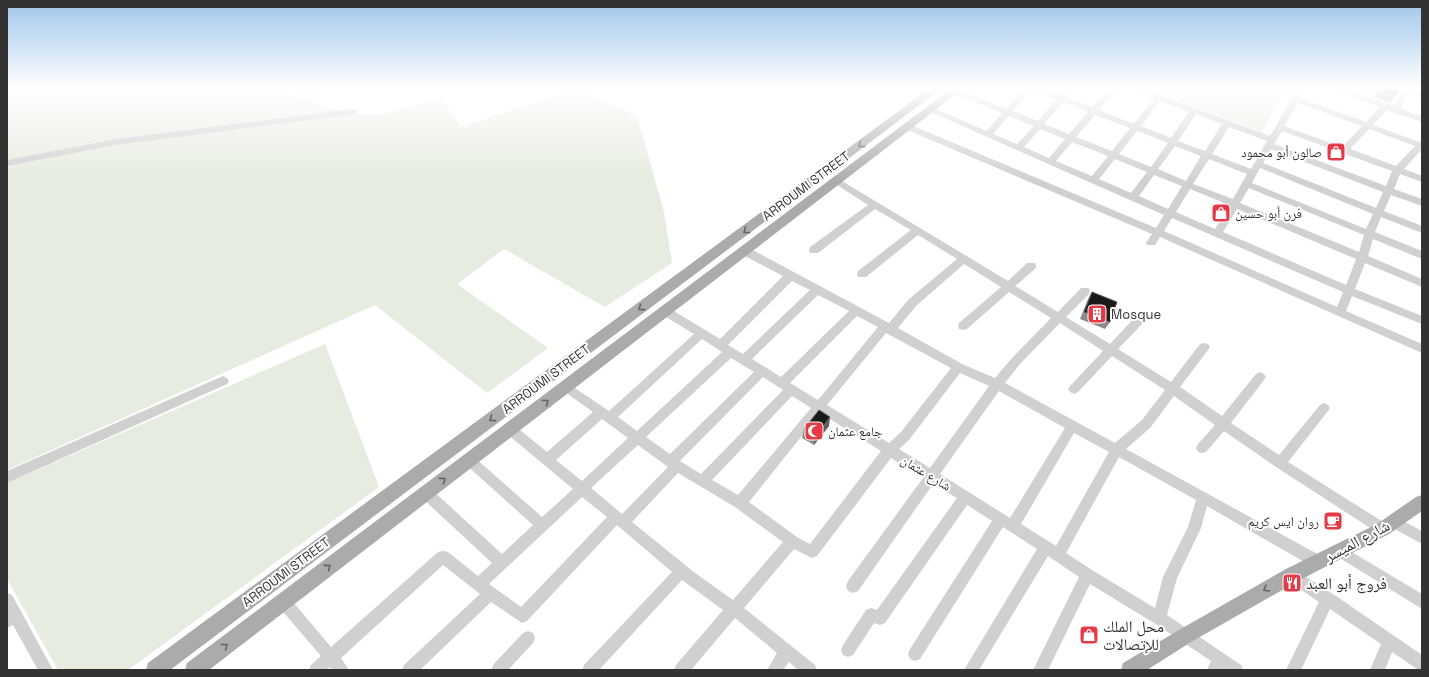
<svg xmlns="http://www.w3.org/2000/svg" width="1429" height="677" viewBox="0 0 1429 677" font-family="'Space Grotesk','Noto Naskh Arabic',sans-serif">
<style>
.green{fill:#e6ecdf}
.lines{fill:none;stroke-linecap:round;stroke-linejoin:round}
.minor{fill:#d0d0d0;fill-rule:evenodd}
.major{fill:#ababab;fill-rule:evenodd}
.wall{fill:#8c8c8c}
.shaded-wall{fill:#5f5f5f}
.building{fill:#1a1a1a;stroke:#5f5f5f}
.oneway{stroke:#636363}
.labels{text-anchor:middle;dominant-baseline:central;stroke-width:4;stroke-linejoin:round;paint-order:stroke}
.poi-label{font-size:13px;fill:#333;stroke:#fff;text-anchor:start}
.street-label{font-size:13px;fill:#333;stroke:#fff}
.near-street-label{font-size:16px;fill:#333;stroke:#fff}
.near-poi-label{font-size:16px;fill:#333;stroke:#fff;text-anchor:start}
</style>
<rect width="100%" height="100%" fill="#fff"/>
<!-- green -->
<g class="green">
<polygon points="7,88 271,88 347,114 380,115 441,98 461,127 581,88 611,105 637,116 664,212 672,263 605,307 504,249 457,284 548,348 487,393 375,305 7,470"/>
<polygon points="1146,88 1286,88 1262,132"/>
<polygon points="325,344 379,487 128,670 58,670 7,579 7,483"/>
</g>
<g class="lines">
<!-- minor -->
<g class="minor">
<polygon points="291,88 303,88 312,91 316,88 325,88 313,96"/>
<path d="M 1024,88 L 1041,88 L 1060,95 L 1067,88 L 1075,88 L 1067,98 L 1092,107 L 1109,88 L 1117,88 L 1099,110 L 1134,124 L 1154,98 L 1130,88 L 1142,88 L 1270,136 L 1298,88 L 1306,88 L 1300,98 L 1366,122 L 1380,107 L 1330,88 L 1342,88 L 1394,106 L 1403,88 L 1411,88 L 1410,90 L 1422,93 L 1422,98 L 1408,94 L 1401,109 L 1422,116 L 1422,122 L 1387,110 L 1373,125 L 1419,142 L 1422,141 L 1422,149 L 1404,169 L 1422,176 L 1422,182 L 1400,174 L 1394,189 L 1422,199 L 1422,206 L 1391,195 L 1384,211 L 1422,226 L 1422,233 L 1381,217 L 1375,232 L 1422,251 L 1422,259 L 1373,239 L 1368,256 L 1422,279 L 1422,287 L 1365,263 L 1355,289 L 1422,316 L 1422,324 L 1352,296 L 1346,311 L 1422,344 L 1422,353 L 1160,237 L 1155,245 L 1147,245 L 1146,243 L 1152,234 L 905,129 L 904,127 L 908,124 L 911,125 L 1156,228 L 1164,215 L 926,110 L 927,108 L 933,108 L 987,131 L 1002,113 L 952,93 L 951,91 L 952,89 L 958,89 L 1006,109 ZM 1031,90 L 1056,100 L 1038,121 L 1013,111 ZM 1160,101 L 1189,112 L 1171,138 L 1141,126 ZM 1063,102 L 1088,112 L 1069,134 L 1044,124 ZM 1298,103 L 1362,126 L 1342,147 L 1284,126 ZM 1196,114 L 1222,124 L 1205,151 L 1178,141 ZM 1095,115 L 1130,128 L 1112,151 L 1076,137 ZM 1009,116 L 1034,126 L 1017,144 L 993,134 ZM 1229,127 L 1267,141 L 1251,169 L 1212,154 ZM 1040,129 L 1065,139 L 1049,158 L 1024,147 ZM 1369,129 L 1415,146 L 1396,166 L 1350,149 ZM 1137,131 L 1168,143 L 1151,167 L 1119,154 ZM 1282,131 L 1392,171 L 1386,186 L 1274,144 ZM 1072,142 L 1108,156 L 1092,176 L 1056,161 ZM 1175,146 L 1201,156 L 1186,181 L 1158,169 ZM 1271,149 L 1383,192 L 1376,208 L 1263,163 ZM 1115,159 L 1147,172 L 1131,193 L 1099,179 ZM 1209,159 L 1247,174 L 1233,199 L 1193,184 ZM 1260,168 L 1373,214 L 1366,229 L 1252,183 ZM 1154,175 L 1182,186 L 1168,209 L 1139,196 ZM 1249,188 L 1364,235 L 1359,252 L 1240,203 ZM 1190,189 L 1229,205 L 1215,229 L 1176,212 ZM 1237,209 L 1356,259 L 1346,285 L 1223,232 ZM 1172,218 L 1343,292 L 1337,307 L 1164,231 Z"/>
<polygon points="353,109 356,110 357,112 356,114 116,145 7,166 7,160 116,139"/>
<path d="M 837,178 L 1008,281 L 1027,263 L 1035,263 L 1036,266 L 1035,269 L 1015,286 L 1058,312 L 1081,288 L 1089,288 L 1090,291 L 1089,294 L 1066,317 L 1110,344 L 1136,316 L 1140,315 L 1144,316 L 1145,319 L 1144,322 L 1118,349 L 1171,382 L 1200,344 L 1204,343 L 1208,344 L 1210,347 L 1208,350 L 1180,387 L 1222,416 L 1256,374 L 1260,372 L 1264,374 L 1266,377 L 1264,380 L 1231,423 L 1279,455 L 1320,405 L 1324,403 L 1328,405 L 1330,408 L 1328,411 L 1288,462 L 1388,525 L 1390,529 L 1388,533 L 1383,535 L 1378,533 L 1276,467 L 1224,431 L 1206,452 L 1202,453 L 1198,452 L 1196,448 L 1198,444 L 1215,425 L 1174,396 L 1150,428 L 1126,449 L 1323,557 L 1325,562 L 1323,567 L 1318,568 L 1313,567 L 1207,506 L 1201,528 L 1177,578 L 1167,615 L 1241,665 L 1243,670 L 1207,670 L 1211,661 L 1154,623 L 1090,584 L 1048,670 L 1033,670 L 1079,577 L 1048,556 L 979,670 L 964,670 L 1037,549 L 1003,527 L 920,659 L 915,661 L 910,659 L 908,654 L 910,649 L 992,521 L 967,505 L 885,623 L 880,625 L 874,623 L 853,655 L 848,657 L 843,655 L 841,650 L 843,645 L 866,610 L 871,608 L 877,610 L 957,498 L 933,484 L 858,591 L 853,593 L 848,591 L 846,586 L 848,581 L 923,478 L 891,458 L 817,556 L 812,558 L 794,549 L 744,608 L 815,665 L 817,670 L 798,670 L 789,662 L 783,670 L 767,670 L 777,653 L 735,618 L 691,670 L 674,670 L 676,665 L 723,610 L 682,580 L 599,670 L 582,670 L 584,665 L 672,572 L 617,525 L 527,621 L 522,623 L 491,602 L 420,670 L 402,670 L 404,665 L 480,594 L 443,565 L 341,658 L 349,670 L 332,670 L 330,667 L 327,670 L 309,670 L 311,665 L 321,656 L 278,606 L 276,601 L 278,596 L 283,594 L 288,596 L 331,647 L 438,552 L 443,551 L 448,552 L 478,576 L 492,563 L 421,497 L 420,493 L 421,489 L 426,487 L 431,489 L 502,554 L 533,525 L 465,464 L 463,460 L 465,456 L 469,455 L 473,456 L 542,517 L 573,489 L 506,433 L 504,429 L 506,425 L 510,424 L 514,425 L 547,452 L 593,412 L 562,390 L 560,387 L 562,384 L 566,382 L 609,411 L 694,334 L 661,314 L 660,311 L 661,308 L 669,308 L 720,339 L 783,276 L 741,254 L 740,251 L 741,248 L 749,248 L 889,323 L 908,300 L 957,259 L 918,235 L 866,277 L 858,277 L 857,274 L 858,271 L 911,230 L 875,209 L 818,253 L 810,253 L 809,250 L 810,247 L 868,205 L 834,183 L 832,181 L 834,179 ZM 964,264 L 1001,287 L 959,323 L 958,326 L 959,329 L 963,330 L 967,329 L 1009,292 L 1051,318 L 1012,358 L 995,378 L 962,364 L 898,328 L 916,306 ZM 792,281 L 810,290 L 743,354 L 728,345 ZM 818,295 L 849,311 L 781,377 L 752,359 ZM 857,316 L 878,327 L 818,400 L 790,383 ZM 1060,323 L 1103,351 L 1070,386 L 1068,389 L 1070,392 L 1074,394 L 1078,392 L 1112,356 L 1165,390 L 1142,420 L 1115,443 L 1005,383 L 1020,364 ZM 886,333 L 951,368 L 901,432 L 889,443 L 827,405 ZM 702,339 L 722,352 L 637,431 L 618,417 ZM 731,358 L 754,372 L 670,454 L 646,437 ZM 960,373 L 989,386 L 930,468 L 899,449 L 909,440 ZM 763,377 L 783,390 L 701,474 L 680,461 ZM 999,391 L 1065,428 L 1010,518 L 940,474 ZM 792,396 L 811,408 L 738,495 L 712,480 ZM 820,413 L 881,451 L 810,544 L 797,537 L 749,502 ZM 602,419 L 628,438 L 582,481 L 556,460 ZM 1074,433 L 1109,452 L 1056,546 L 1021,524 ZM 638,445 L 668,467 L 622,514 L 591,488 ZM 1119,457 L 1196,500 L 1188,527 L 1163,577 L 1155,608 L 1092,570 L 1066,553 ZM 678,473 L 735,507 L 783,542 L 733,600 L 695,573 L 632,522 ZM 582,497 L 607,517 L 521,607 L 489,584 Z"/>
<polygon points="223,376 227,378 229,381 227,384 7,483 7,471"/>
<polygon points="1394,516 1422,531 1422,544 1389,526 1387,522 1389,518"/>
<polygon points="1340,545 1422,594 1422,609 1335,555 1333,551 1335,547"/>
<polygon points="1292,568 1333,594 1422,655 1422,670 1417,669 1392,652 1385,670 1370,670 1381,644 1330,609 1301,670 1286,670 1319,602 1287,580 1285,575 1287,570"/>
<polygon points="7,593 12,595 53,670 38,670 13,625 7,628"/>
<polygon points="528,631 533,633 535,638 533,643 508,670 491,670 493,665 523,633"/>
</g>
<!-- major -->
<g class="major">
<polygon points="930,88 942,88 170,670 146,670 148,663"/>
<polygon points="952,88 964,88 209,670 185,670 187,663"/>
<polygon points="1422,495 1422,511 1389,534 1298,581 1191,642 1147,670 1121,670 1123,663 1179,630 1286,569 1377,524 1416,497"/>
</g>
</g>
<!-- wall -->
<g class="wall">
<polygon points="1378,88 1399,88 1396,95 1390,102 1374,97"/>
<polygon points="1092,292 1110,322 1105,329 1080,319 1088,299"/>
<polygon points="829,426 814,445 802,438 804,429"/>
</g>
<!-- shaded-wall -->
<polygon class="shaded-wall" points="830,417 829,426 814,445 816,436"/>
<!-- building -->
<g class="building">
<polygon points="1380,88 1399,88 1396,95 1379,90"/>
<polygon points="1092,292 1117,302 1110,322 1084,312"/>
<polygon points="819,410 830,417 816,436 804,429"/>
</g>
<!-- one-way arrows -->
<defs><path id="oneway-chevron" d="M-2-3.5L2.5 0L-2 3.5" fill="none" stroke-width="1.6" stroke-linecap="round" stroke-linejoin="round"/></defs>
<g class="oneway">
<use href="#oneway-chevron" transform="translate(861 145) rotate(143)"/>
<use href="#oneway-chevron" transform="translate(746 231) rotate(143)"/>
<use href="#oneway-chevron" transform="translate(641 308) rotate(143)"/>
<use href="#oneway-chevron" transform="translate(546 402) rotate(-37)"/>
<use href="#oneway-chevron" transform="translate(492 419) rotate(143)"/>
<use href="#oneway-chevron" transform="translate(443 480) rotate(-37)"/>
<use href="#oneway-chevron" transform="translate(328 567) rotate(-37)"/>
<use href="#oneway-chevron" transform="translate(1266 589) rotate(150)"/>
<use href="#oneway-chevron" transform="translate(225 646) rotate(-38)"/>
</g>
<!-- sky -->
<linearGradient id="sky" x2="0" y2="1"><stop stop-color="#9ec6ea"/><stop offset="0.48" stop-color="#fff"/><stop offset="1" stop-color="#fff" stop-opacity="0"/></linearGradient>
<rect width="1429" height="183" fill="url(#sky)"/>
<!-- icons -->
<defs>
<symbol id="shop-square" viewBox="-11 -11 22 22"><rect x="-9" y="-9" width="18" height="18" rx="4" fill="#e63946" stroke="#fff"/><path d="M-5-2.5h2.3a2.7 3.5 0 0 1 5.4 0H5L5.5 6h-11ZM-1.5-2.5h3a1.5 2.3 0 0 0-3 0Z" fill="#fff"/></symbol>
<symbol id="building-square" viewBox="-11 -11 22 22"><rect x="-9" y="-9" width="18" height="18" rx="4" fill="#e63946" stroke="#fff"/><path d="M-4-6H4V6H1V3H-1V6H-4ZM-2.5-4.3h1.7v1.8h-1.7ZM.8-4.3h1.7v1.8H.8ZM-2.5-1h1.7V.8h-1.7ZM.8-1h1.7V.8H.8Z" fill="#fff"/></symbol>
<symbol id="mosque-square" viewBox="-11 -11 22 22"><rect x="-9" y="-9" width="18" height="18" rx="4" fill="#e63946" stroke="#fff"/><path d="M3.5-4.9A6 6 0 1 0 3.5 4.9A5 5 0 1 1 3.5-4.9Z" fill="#fff"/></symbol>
<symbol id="cafe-square" viewBox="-11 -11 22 22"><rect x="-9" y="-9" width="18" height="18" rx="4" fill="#e63946" stroke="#fff"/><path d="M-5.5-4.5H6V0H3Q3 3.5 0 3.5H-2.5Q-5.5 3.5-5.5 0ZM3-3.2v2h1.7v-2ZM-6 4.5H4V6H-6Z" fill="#fff"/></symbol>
<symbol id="restaurant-square" viewBox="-11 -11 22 22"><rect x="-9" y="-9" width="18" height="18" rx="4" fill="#e63946" stroke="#fff"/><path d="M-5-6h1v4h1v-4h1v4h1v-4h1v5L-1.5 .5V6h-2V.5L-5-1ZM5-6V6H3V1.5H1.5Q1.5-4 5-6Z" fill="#fff"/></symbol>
</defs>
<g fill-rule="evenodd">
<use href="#shop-square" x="1325" y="141" width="22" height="22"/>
<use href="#shop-square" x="1210" y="202" width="22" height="22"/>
<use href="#building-square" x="1086" y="303" width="22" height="22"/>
<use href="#mosque-square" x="803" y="420" width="22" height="22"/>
<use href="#cafe-square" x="1322" y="510" width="22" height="22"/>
<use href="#restaurant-square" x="1281" y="572" width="22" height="22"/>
<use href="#shop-square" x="1078" y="624" width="22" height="22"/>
</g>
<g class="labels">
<!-- poi labels -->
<g class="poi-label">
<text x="1322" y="152" text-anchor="end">صالون أبو محمود</text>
<text x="1235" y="213">فرن أبو حسين</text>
<text x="1111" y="314">Mosque</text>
<text x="828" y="431">جامع عثمان</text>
<text x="1319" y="521" text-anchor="end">روان ايس كريم</text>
</g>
<!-- street labels -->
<g class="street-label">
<text transform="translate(806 186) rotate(-37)">ARROUMI STREET</text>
<text transform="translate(546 379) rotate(-37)">ARROUMI STREET</text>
<text transform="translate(926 473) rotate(31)">شارع عثمان</text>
<text transform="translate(286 572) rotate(-37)">ARROUMI STREET</text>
</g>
<!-- near-street labels -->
<g class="near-street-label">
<text transform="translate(1357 541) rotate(-28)">شارع الميسر</text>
</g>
<!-- near-poi labels -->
<g class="near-poi-label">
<text x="1306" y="583">فروج أبو العبد</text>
<text x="1103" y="626">محل الملك<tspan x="1103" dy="18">للإتصالات</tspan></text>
</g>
</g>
<!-- border -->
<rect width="1429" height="677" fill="none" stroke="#333333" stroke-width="16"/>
</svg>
